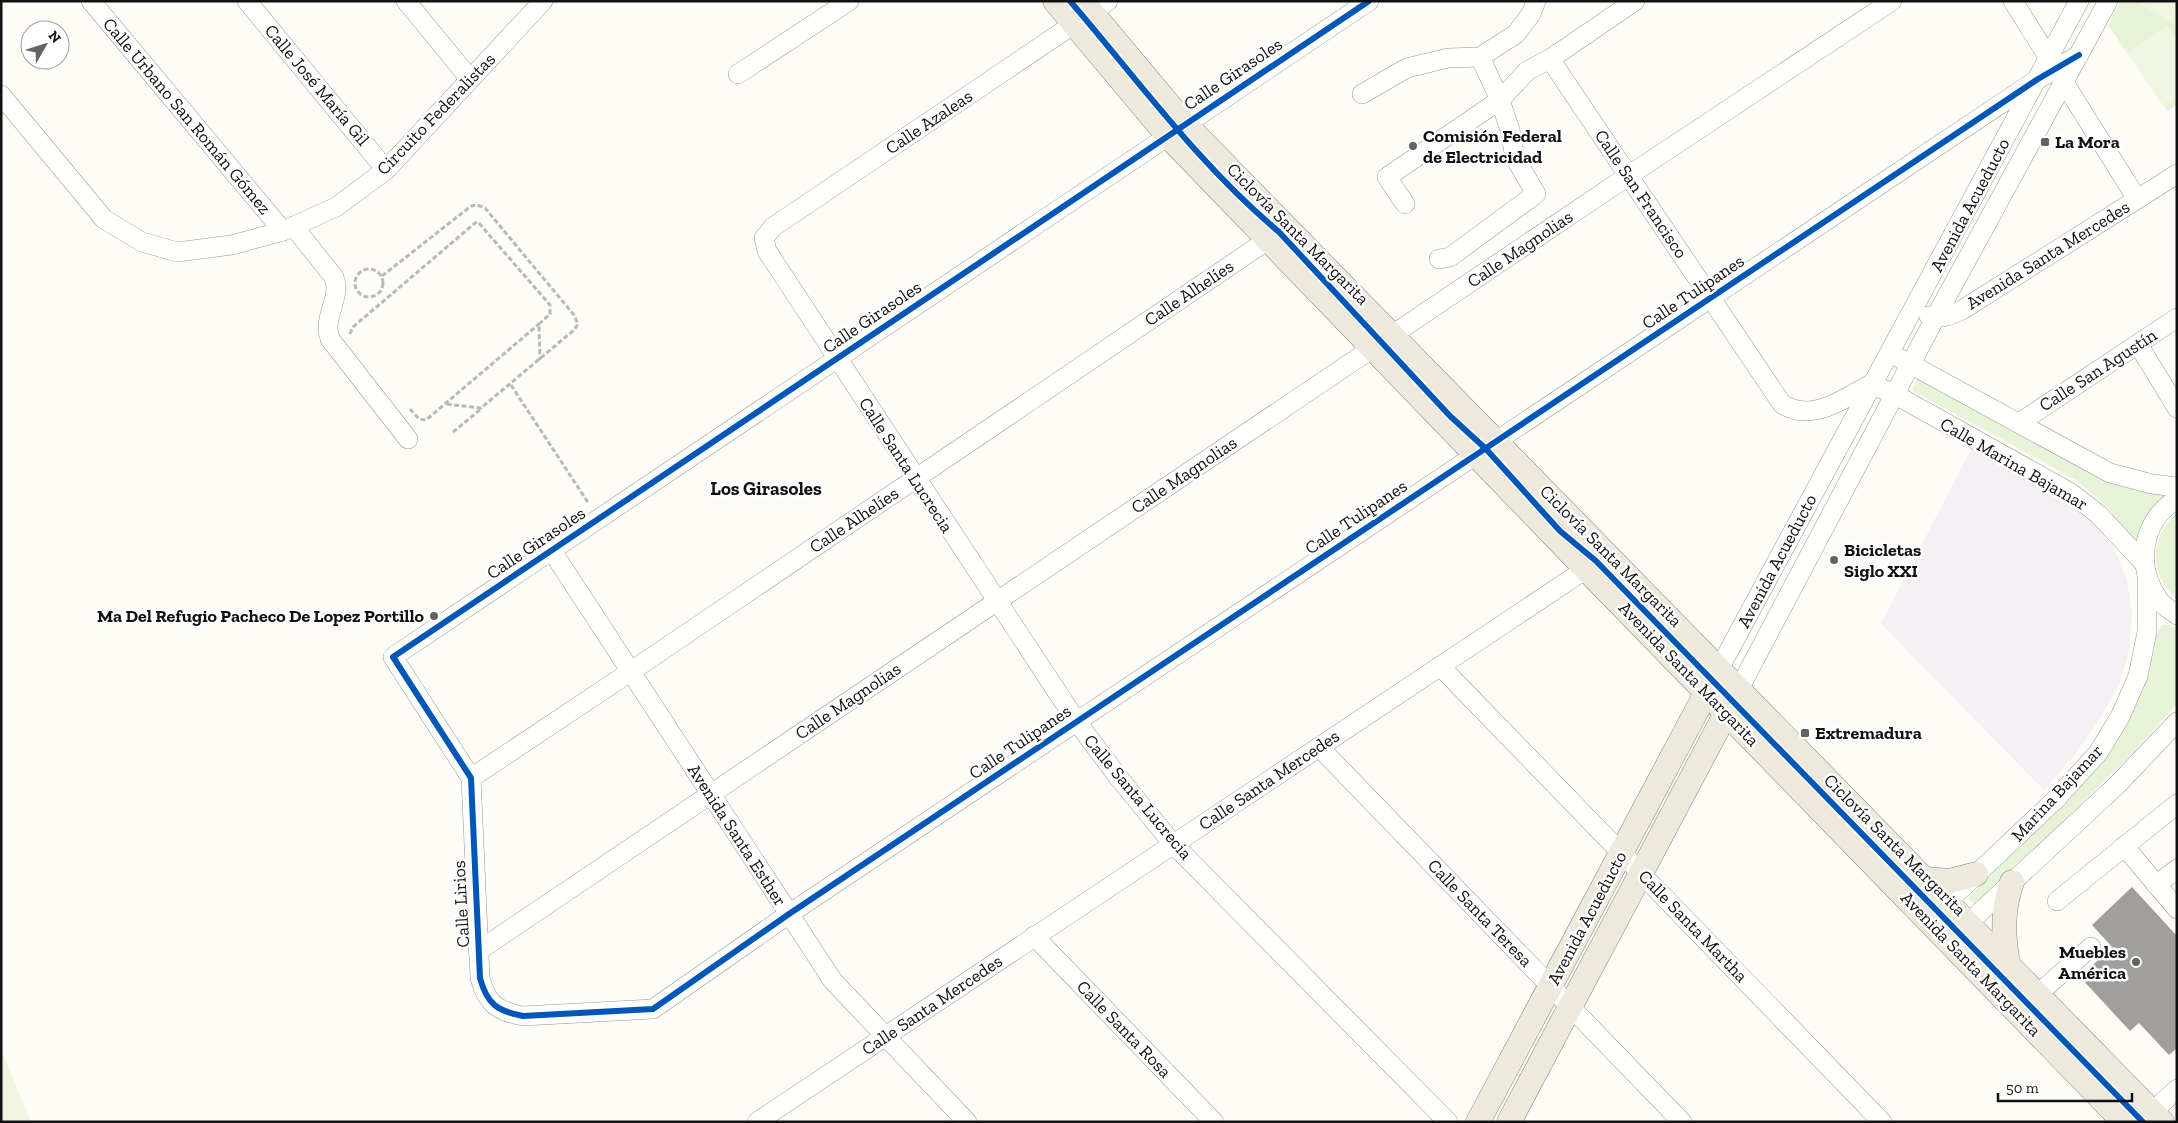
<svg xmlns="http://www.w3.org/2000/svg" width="2178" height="1123" viewBox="0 0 2178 1123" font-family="'Zilla Slab',serif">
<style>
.industrial{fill:#f5f0f3}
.green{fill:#e7f3d7}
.pitch{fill:#f0f6e1}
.building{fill:#a19f9c}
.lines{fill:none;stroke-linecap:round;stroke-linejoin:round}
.minor-casing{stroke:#979795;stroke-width:20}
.major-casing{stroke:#858482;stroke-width:25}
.path{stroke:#b9b9b8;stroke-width:3;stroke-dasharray:5 2.5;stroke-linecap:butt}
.minor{stroke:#fffffe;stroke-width:19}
.major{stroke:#ede9dc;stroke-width:24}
.cycleway-casing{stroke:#fff;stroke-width:9}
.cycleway{stroke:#0057b8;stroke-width:6}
.poi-dot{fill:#646362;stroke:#fff;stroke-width:2}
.labels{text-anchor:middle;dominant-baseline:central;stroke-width:5;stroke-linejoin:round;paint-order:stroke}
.street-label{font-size:18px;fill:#111;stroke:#fff}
.poi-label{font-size:18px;font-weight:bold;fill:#111;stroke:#fff;text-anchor:start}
.neighbourhood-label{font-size:19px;font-weight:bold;fill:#111;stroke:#fff}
</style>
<rect width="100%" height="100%" fill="#fdfcf7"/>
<!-- industrial -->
<polygon class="industrial" points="1973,445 1998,463 2061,496 2090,519 2114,548 2127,581 2132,614 2129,651 2119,686 2097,723 2073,757 2044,790 1881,624"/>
<!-- green -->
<g class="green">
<polygon points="2121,1 2177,1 2177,105 2167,111 2108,25"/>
<polygon points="1918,378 2104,477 2177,491 2140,549 2105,504 2076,480 1912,390"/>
<path d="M 2177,512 L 2177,599 C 2148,574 2150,538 2177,512 Z"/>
<polygon points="2162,625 2170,625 2177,630 2177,704 2130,756 1976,906 1968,898 2107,755 2143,691 2156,636"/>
</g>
<!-- pitch -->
<g class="pitch">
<polygon points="2134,1 2177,1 2177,25"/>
<polygon points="2167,26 2177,39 2177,98 2164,106 2127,53"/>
<polygon points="1,1049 31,1122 1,1122"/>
</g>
<!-- building -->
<polygon class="building" points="2132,887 2177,936 2177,1048 2169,1055 2139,1023 2130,1031 2080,977 2112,947 2092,925"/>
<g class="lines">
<defs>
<g id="minor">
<polyline points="91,1 283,231"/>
<polyline points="247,1 386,170"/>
<polyline points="406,1 470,79"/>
<polyline points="1108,1 773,227 764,238 767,251 1077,722 1119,778 1173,844 1448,1122"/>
<path d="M 1369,1 L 393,657 L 471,778 L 480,978 C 487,1004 497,1011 523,1016 L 653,1009 L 789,914 L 2038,79 L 2079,55"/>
<polyline points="2013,1 2137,199"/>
<path d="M 1550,59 L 1782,404 C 1812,423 1843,399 1871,384 L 1894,394 L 2071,493 L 2098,514 L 2143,562"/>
<polyline points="738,74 849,1"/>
<polyline points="1362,94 1407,68 1448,58 1480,57 1516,34 1531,14 1536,1"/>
<polyline points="1,95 104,219 142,242 177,252 232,245 283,231 336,207 386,170 543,1"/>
<polyline points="1405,204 1387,177 1500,100 1527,71 1550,59 1635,1"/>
<path d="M 293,226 L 334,277 C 342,298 322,317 330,339 L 408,439"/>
<polyline points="1439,259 1450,257 1536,194 1515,158 1510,130 1500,100 1480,57"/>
<path d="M 1929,316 C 1940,320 1951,315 1962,310 L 2177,174"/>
<polyline points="2138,344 2177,408"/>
<polyline points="1899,358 2110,473 2152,484 2177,487"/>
<polyline points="2019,423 2177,318"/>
<path d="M 2177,499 C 2141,521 2135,567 2159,600 C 2163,606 2171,610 2177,615"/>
<polyline points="552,551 833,981 967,1122"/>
<polyline points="1440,666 1882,1122"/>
<polyline points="1719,669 2079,1"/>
<polyline points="1739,689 1935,318 2108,1"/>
<polyline points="1319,747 1682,1122"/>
<polyline points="471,778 630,672 1278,233"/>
<polyline points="2124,846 2177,909"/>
<polyline points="2156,885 2177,869"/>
<polyline points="2057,901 2177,804"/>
<polyline points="1928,920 2055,800 2098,753 2120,717 2138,676 2147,632 2147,580"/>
<polyline points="1034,936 1214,1122"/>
<polyline points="1949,941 2117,785 2177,722"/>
<polyline points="478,951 1628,176 1892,1"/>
<polyline points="2038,994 2091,947"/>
<polyline points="2152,1112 2177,1089"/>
<polyline points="757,1122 1586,569 1606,553"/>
</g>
<g id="major">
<polyline points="1055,1 1168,136 1586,569 2124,1122"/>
<polyline points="1082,1 1185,124 2162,1122"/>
<polyline points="1926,879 1949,881 1976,874"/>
<path d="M 2008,964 C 2003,935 2002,910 2012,882"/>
<polyline points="1478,1122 1713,680"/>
<polyline points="1509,1122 1733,700"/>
</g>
</defs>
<!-- minor casing -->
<use href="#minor" class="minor-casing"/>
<!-- major casing -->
<use href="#major" class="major-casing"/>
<!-- path -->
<g class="path">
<circle cx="369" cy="283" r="14"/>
<polyline points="382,276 471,206 477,205 485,208 574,315 578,324 574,330 481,408 446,404"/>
<polyline points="350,334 353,327 475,223 478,222 550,305 550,314 539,324 540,360"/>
<polyline points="511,385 589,504"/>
<polyline points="410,409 419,419 426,420 539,324"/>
<polyline points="453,432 481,409"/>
</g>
<!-- minor -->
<use href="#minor" class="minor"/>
<!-- major -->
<use href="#major" class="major"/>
<defs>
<g id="cycleway">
<path d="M 1070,1 C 1138,80 1199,165 1279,232 L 1450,416 L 1486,449 L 1560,531 L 1596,561 L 2143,1122"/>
<path d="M 1369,1 L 393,657 L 471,778 L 480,978 C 487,1004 497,1011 523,1016 L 653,1009 L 789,914 L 2038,79 L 2079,55"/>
</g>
</defs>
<!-- cycleway casing -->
<use href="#cycleway" class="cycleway-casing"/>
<!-- cycleway -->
<use href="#cycleway" class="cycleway"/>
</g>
<!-- markers -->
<g class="poi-dot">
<rect x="2040" y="137" width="10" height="10" rx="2.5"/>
<circle cx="1413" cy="146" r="5"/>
<circle cx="1834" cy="560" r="5"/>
<circle cx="434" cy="616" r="5"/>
<rect x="1800" y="728" width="10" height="10" rx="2.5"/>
<circle cx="2136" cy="962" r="5"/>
</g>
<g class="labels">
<!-- street labels -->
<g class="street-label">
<text transform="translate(1233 74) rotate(-34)">Calle Girasoles</text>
<text transform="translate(317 85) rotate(50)">Calle José María Gil</text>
<text transform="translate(436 114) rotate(-46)">Circuito Federalistas</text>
<text transform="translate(187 116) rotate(50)">Calle Urbano San Román Gómez</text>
<text transform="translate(929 122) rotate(-34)">Calle Azaleas</text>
<text transform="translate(1641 194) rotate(56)">Calle San Francisco</text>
<text transform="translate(1970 205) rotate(-62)">Avenida Acueducto</text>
<text transform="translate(1298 234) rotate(45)">Ciclovía Santa Margarita</text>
<text transform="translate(1520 249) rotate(-34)">Calle Magnolias</text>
<text transform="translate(2048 255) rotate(-32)">Avenida Santa Mercedes</text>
<text transform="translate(1693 292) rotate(-34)">Calle Tulipanes</text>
<text transform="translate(1189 293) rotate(-34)">Calle Alhelíes</text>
<text transform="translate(872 317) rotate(-34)">Calle Girasoles</text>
<text transform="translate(2098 370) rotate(-33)">Calle San Agustín</text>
<text transform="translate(2014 464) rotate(30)">Calle Marina Bajamar</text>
<text transform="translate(906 465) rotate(57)">Calle Santa Lucrecia</text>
<text transform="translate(1184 475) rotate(-34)">Calle Magnolias</text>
<text transform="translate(1356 517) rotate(-34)">Calle Tulipanes</text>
<text transform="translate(854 520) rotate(-34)">Calle Alhelíes</text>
<text transform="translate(536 543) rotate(-34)">Calle Girasoles</text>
<text transform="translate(1611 556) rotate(45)">Ciclovía Santa Margarita</text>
<text transform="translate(1777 561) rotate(-62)">Avenida Acueducto</text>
<text transform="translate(1689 674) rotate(46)">Avenida Santa Margarita</text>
<text transform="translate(848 701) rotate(-34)">Calle Magnolias</text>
<text transform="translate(1020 742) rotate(-34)">Calle Tulipanes</text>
<text transform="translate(1269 780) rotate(-34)">Calle Santa Mercedes</text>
<text transform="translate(2057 793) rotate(-47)">Marina Bajamar</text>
<text transform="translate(1138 797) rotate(50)">Calle Santa Lucrecia</text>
<text transform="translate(737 835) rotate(57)">Avenida Santa Esther</text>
<text transform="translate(1895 845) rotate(45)">Ciclovía Santa Margarita</text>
<text transform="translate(461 904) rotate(-93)">Calle Lirios</text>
<text transform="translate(1480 913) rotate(46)">Calle Santa Teresa</text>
<text transform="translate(1587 918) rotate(-62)">Avenida Acueducto</text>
<text transform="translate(1693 926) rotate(46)">Calle Santa Martha</text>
<text transform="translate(1971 964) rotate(46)">Avenida Santa Margarita</text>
<text transform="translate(932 1005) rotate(-34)">Calle Santa Mercedes</text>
<text transform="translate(1124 1029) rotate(46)">Calle Santa Rosa</text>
</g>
<!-- poi labels -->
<g class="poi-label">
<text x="1423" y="136">Comisión Federal<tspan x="1423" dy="21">de Electricidad</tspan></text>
<text x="2055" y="142">La Mora</text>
<text x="1844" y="550">Bicicletas<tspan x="1844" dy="21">Siglo XXI</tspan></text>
<text x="424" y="616" text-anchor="end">Ma Del Refugio Pacheco De Lopez Portillo</text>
<text x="1815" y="733">Extremadura</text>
<text x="2126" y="952" text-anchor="end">Muebles<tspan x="2126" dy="21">América</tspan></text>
</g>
<!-- neighbourhood labels -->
<g class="neighbourhood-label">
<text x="766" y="488">Los Girasoles</text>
</g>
</g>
<!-- border -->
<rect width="2178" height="1123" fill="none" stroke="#111111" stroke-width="5"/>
<!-- north arrow -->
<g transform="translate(45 45) rotate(51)"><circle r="24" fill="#ffffff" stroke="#a0a0a0"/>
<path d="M0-4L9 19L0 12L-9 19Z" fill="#646362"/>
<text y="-8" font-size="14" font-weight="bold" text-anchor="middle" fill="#111111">N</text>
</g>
<!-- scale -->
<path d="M1998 1093v8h134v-8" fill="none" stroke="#111111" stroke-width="2.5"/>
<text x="2006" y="1093" font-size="15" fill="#111111" stroke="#ffffff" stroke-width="4" paint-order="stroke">50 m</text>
</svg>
